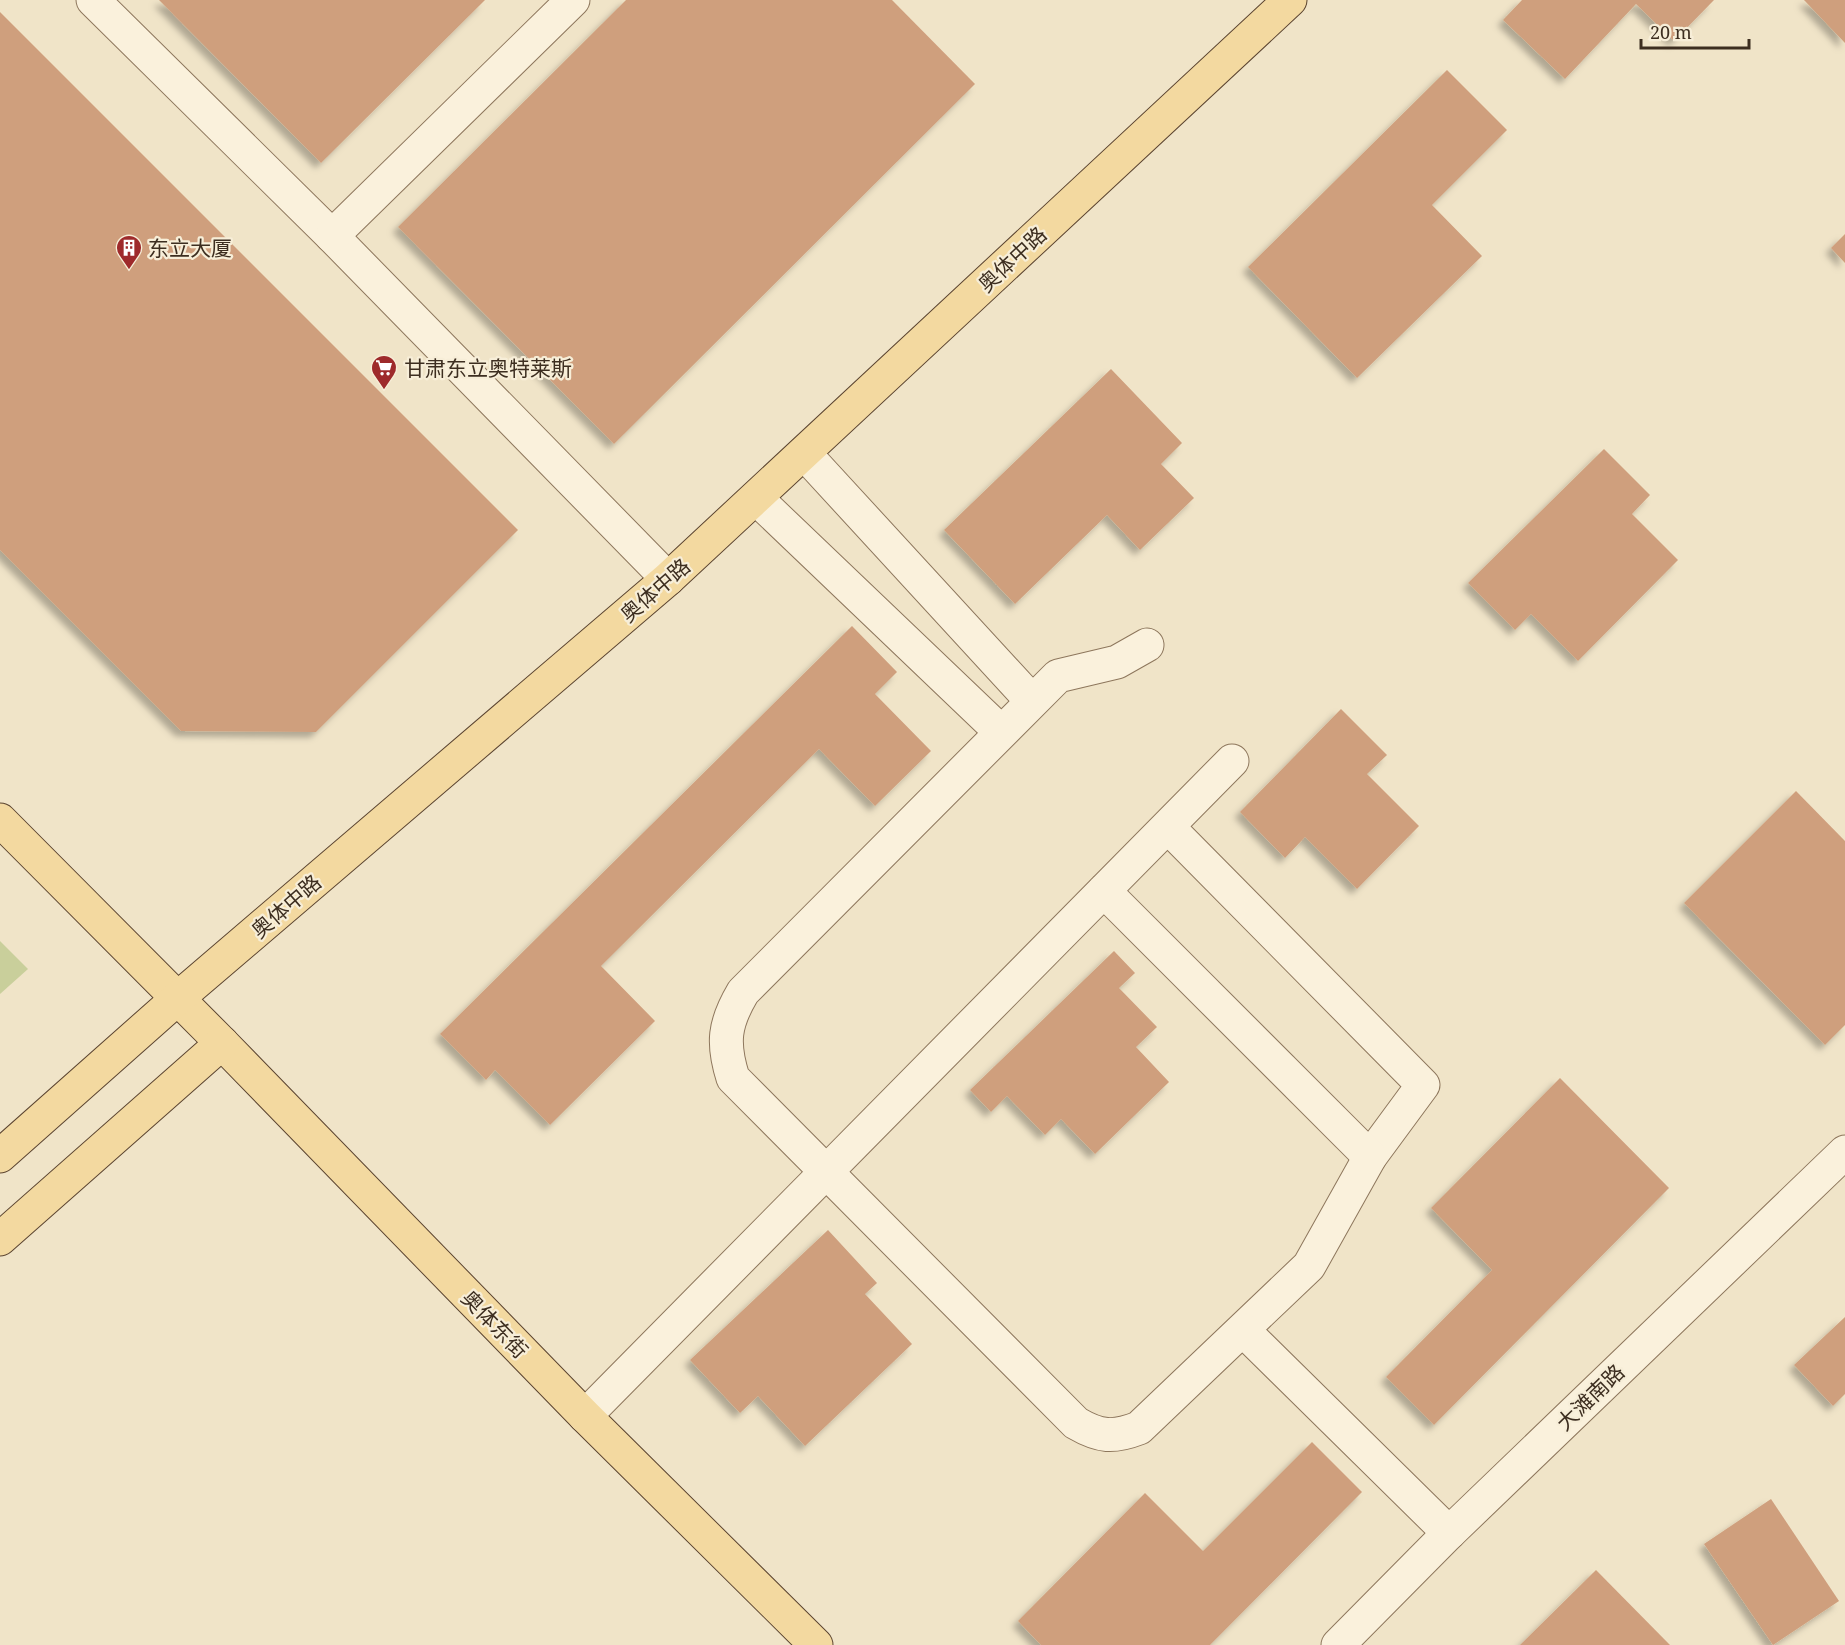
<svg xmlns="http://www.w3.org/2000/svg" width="1845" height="1645" viewBox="0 0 1845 1645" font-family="'Noto Serif','Noto Sans SC',serif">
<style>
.green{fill:#c9cf9b}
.building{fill:#cf9f7d;filter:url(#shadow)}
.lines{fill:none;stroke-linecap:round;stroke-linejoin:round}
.minor-casing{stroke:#8d765c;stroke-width:35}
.major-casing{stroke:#5b4430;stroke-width:35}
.minor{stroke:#faf1dc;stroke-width:33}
.major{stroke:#f3d9a0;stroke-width:33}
.labels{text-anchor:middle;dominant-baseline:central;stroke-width:4.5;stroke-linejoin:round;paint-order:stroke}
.poi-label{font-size:21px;fill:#3d2e20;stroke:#f7eed8;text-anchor:start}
.street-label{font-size:21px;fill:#3d2e20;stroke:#f7eed8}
</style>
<defs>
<filter id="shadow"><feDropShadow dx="-5.5" dy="5.5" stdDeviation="3" flood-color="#0004"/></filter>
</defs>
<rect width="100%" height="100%" fill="#f0e4c8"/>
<!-- green -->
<polygon class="green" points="0,941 28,969 0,994"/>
<!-- building -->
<g class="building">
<polygon points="159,0 485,0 321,163"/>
<polygon points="626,0 892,0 975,84 614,444 398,227"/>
<polygon points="1522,0 1714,0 1674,41 1636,4 1565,79 1503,20"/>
<polygon points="1804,0 1845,0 1845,43"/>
<polygon points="0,12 518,530 316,732 181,731 0,550"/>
<polygon points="1447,70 1507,130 1432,205 1482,256 1357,378 1248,267"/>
<polygon points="1845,234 1845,263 1831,248"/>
<polygon points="1111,369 1182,443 1161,464 1194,498 1140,550 1107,515 1015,604 944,530"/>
<polygon points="1604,449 1650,495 1632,514 1678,560 1578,661 1531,614 1515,630 1468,583"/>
<polygon points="852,626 897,672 875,694 931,751 875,806 819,749 601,966 655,1021 550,1125 495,1070 486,1080 440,1034"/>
<polygon points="1341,709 1387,755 1367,774 1419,826 1357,889 1305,837 1285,858 1240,812"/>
<polygon points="1796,791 1845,841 1845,1025 1825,1045 1684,903"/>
<polygon points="1114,951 1135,973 1119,988 1157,1027 1136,1047 1169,1082 1095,1154 1061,1119 1045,1135 1007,1096 991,1112 970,1090"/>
<polygon points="1560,1078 1669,1188 1434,1425 1386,1377 1492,1270 1431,1208"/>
<polygon points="828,1230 877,1283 865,1294 912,1344 805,1446 758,1396 740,1413 690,1360"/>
<polygon points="1845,1317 1845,1394 1833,1406 1794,1365"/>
<polygon points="1312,1442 1362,1492 1210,1645 1041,1645 1018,1621 1145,1493 1203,1551"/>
<polygon points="1771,1499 1839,1601 1773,1645 1704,1544"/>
<polygon points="1596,1570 1670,1645 1520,1645"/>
</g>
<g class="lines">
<defs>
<g id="minor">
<polyline points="93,0 332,236 668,579"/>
<polyline points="332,236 573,0"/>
<polyline points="804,453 1032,701"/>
<polyline points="756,498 1001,732"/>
<path d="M 1147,645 L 1117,662 L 1058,676 L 743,992 C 724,1024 722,1043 733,1078 L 1076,1423 C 1100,1437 1113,1438 1139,1428 L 1309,1266 L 1370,1157 L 1423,1085 L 1168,827"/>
<polyline points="1104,891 1370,1157"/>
<polyline points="1243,1330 1449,1533"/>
<polyline points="585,1416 1232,761"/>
<polyline points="1338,1645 1449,1533 1845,1152"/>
</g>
<g id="major">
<polyline points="0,820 222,1043 585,1416 816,1645"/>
<polyline points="0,1156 178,998 668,579 1290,0"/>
<polyline points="0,1239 222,1043"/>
</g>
</defs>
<!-- minor casing -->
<use href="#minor" class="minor-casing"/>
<!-- major casing -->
<use href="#major" class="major-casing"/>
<!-- minor -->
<use href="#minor" class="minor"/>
<!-- major -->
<use href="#major" class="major"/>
</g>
<!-- icons -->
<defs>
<symbol id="building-pin" viewBox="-11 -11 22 30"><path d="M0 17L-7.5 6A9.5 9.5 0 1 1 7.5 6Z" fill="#9e2a2b" stroke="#f7eed8"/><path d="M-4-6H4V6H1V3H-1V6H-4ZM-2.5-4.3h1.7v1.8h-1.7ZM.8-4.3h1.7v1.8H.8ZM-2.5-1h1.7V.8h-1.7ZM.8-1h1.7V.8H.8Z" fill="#fff"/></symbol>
<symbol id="supermarket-pin" viewBox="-11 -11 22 30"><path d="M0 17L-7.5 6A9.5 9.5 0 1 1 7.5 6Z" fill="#9e2a2b" stroke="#f7eed8"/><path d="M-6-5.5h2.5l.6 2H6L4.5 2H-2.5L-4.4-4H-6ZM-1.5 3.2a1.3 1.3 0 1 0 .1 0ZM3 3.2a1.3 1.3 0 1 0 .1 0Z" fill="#fff"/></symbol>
</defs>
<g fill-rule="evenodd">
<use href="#building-pin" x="114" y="233" width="30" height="40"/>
<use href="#supermarket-pin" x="369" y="353" width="30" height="40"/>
</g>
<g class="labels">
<!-- poi labels -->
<g class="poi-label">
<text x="148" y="248">东立大厦</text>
<text x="404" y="368">甘肃东立奥特莱斯</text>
</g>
<!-- street labels -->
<g class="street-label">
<text transform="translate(1012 259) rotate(-43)">奥体中路</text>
<text transform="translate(655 590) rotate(-41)">奥体中路</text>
<text transform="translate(286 906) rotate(-41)">奥体中路</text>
<text transform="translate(495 1324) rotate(46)">奥体东街</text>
<text transform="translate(1590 1397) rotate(-44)">大滩南路</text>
</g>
</g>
<!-- scale -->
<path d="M1641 39v9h108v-9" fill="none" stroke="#3d2e20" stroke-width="3"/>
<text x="1650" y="39" font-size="18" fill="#3d2e20" stroke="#f7eed8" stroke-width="4.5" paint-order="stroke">20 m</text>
</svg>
